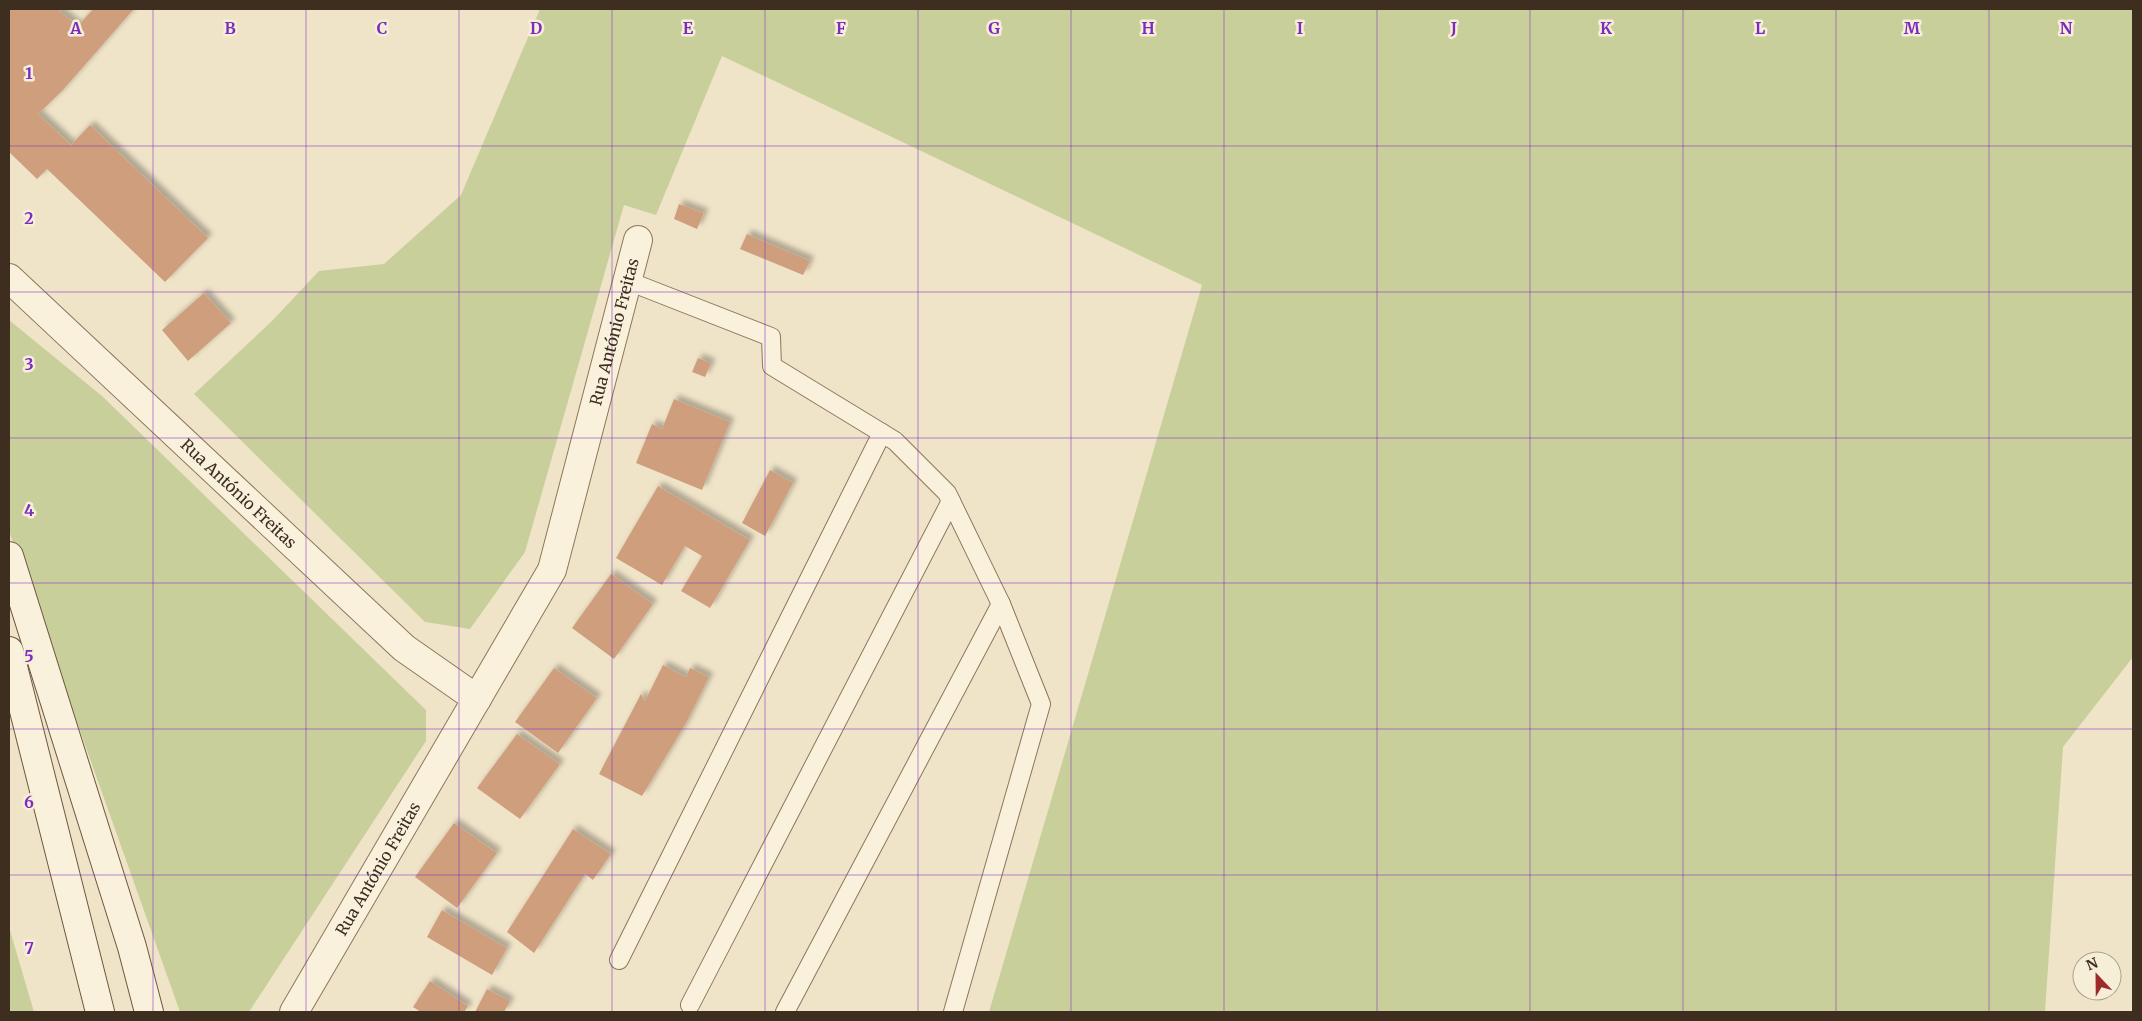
<svg xmlns="http://www.w3.org/2000/svg" width="2142" height="1021" viewBox="0 0 2142 1021" font-family="Merriweather,serif">
<style>
.green{fill:#c9cf9b}
.building{fill:#cf9f7d;filter:url(#shadow)}
.lines{fill:none;stroke-linecap:round;stroke-linejoin:round}
.service-casing{stroke:#8d765c;stroke-width:20}
.minor-casing{stroke:#8d765c;stroke-width:30}
.secondary-casing{stroke:#6f573f;stroke-width:30}
.service{stroke:#faf1dc;stroke-width:18}
.minor{stroke:#faf1dc;stroke-width:28}
.secondary{stroke:#faf1dc;stroke-width:28}
.grid{fill:none;stroke:#7b2cbf;stroke-width:1;stroke-opacity:0.55}
.labels{text-anchor:middle;dominant-baseline:central;stroke-width:5;stroke-linejoin:round;paint-order:stroke}
.street-label{font-size:16px;fill:#3d2e20;stroke:#f7eed8}
.grid-label{font-size:16px;text-anchor:middle;font-weight:bold;fill:#7b2cbf;stroke:#f7eed8;stroke-width:5;stroke-linejoin:round;paint-order:stroke}
</style>
<defs>
<filter id="shadow"><feDropShadow dx="4.5" dy="-4.5" stdDeviation="2.5" flood-color="#0004"/></filter>
</defs>
<rect width="100%" height="100%" fill="#f0e4c8"/>
<!-- green -->
<g class="green">
<polygon points="540,9 2133,9 2133,657 2063,747 2045,1012 989,1012 1202,285 722,56 656,215 624,205 525,552 470,629 425,622 194,394 272,321 319,271 384,264 461,195"/>
<polygon points="9,320 102,396 426,710 426,741 249,1012 180,1012 9,531"/>
<polygon points="9,927 34,1012 9,1012"/>
</g>
<!-- building -->
<g class="building">
<polygon points="9,9 57,9 78,26 93,9 133,10 62,91 38,114 71,145 90,125 208,238 165,282 47,169 37,179 9,152"/>
<polygon points="679,204 704,213 697,229 674,219"/>
<polygon points="747,234 810,261 803,275 740,249"/>
<polygon points="204,293 231,323 188,361 162,330"/>
<polygon points="698,358 711,363 705,377 692,372"/>
<polygon points="674,399 730,422 702,490 636,463 652,424 662,429"/>
<polygon points="770,470 793,483 765,536 742,523"/>
<polygon points="658,486 750,540 710,608 681,591 702,556 685,546 662,585 616,558"/>
<polygon points="611,574 653,604 614,659 572,628"/>
<polygon points="663,665 686,677 690,668 709,677 686,723 642,796 599,774 641,694 645,701"/>
<polygon points="554,668 597,698 558,753 515,722"/>
<polygon points="517,734 560,764 520,819 477,788"/>
<polygon points="454,823 497,853 457,908 415,877"/>
<polygon points="573,829 611,854 593,880 585,874 534,953 507,932"/>
<polygon points="442,910 507,948 492,975 427,937"/>
<polygon points="430,981 468,1006 464,1012 421,1012 413,1007"/>
<polygon points="487,989 510,1001 504,1012 475,1012"/>
</g>
<g class="lines">
<defs>
<g id="service">
<polyline points="628,281 771,337 772,366 895,441 947,493 1001,604 1041,704 953,1012"/>
<polyline points="619,960 882,433"/>
<polyline points="690,1005 951,501"/>
<polyline points="785,1012 1001,604"/>
</g>
<g id="minor">
<path id="s1" d="M 9,278 L 404,648 L 477,699"/>
<path id="s2" d="M 294,1012 L 552,570 L 638,240"/>
</g>
<g id="secondary">
<polyline points="9,556 132,947 149,1012"/>
<polyline points="9,651 100,1012"/>
</g>
</defs>
<!-- service casing -->
<use href="#service" class="service-casing"/>
<!-- minor casing -->
<use href="#minor" class="minor-casing"/>
<!-- secondary casing -->
<use href="#secondary" class="secondary-casing"/>
<!-- service -->
<use href="#service" class="service"/>
<!-- minor -->
<use href="#minor" class="minor"/>
<!-- secondary -->
<use href="#secondary" class="secondary"/>
</g>
<!-- grid -->
<path class="grid" d="M 153,9 L 153,1012M 306,9 L 306,1012M 459,9 L 459,1012M 612,9 L 612,1012M 765,9 L 765,1012M 918,9 L 918,1012M 1071,9 L 1071,1012M 1224,9 L 1224,1012M 1377,9 L 1377,1012M 1530,9 L 1530,1012M 1683,9 L 1683,1012M 1836,9 L 1836,1012M 1989,9 L 1989,1012M 9,146 L 2133,146M 9,292 L 2133,292M 9,438 L 2133,438M 9,583 L 2133,583M 9,729 L 2133,729M 9,875 L 2133,875"/>
<g class="labels">
<!-- street labels -->
<g class="street-label">
<text stroke="none"><textPath href="#s2" startOffset="758">Rua António Freitas</textPath></text>
<text stroke="none"><textPath href="#s1" startOffset="315">Rua António Freitas</textPath></text>
<text stroke="none"><textPath href="#s2" startOffset="166">Rua António Freitas</textPath></text>
</g>
</g>
<g class="grid-label">
<text x="76" y="34">A</text>
<text x="230" y="34">B</text>
<text x="382" y="34">C</text>
<text x="536" y="34">D</text>
<text x="688" y="34">E</text>
<text x="841" y="34">F</text>
<text x="994" y="34">G</text>
<text x="1148" y="34">H</text>
<text x="1300" y="34">I</text>
<text x="1454" y="34">J</text>
<text x="1606" y="34">K</text>
<text x="1760" y="34">L</text>
<text x="1912" y="34">M</text>
<text x="2066" y="34">N</text>
<text x="29" y="79">1</text>
<text x="29" y="224">2</text>
<text x="29" y="370">3</text>
<text x="29" y="516">4</text>
<text x="29" y="662">5</text>
<text x="29" y="808">6</text>
<text x="29" y="954">7</text>
</g>
<!-- border -->
<rect width="2142" height="1021" fill="none" stroke="#3d2e20" stroke-width="20"/>
<!-- north arrow -->
<g transform="translate(2097 976) rotate(338)"><circle r="24" fill="#f7eed8" stroke="#ada18e"/>
<path d="M0-4L9 19L0 12L-9 19Z" fill="#9e2a2b"/>
<text y="-8" font-size="14" font-weight="bold" text-anchor="middle" fill="#3d2e20">N</text>
</g>
</svg>
